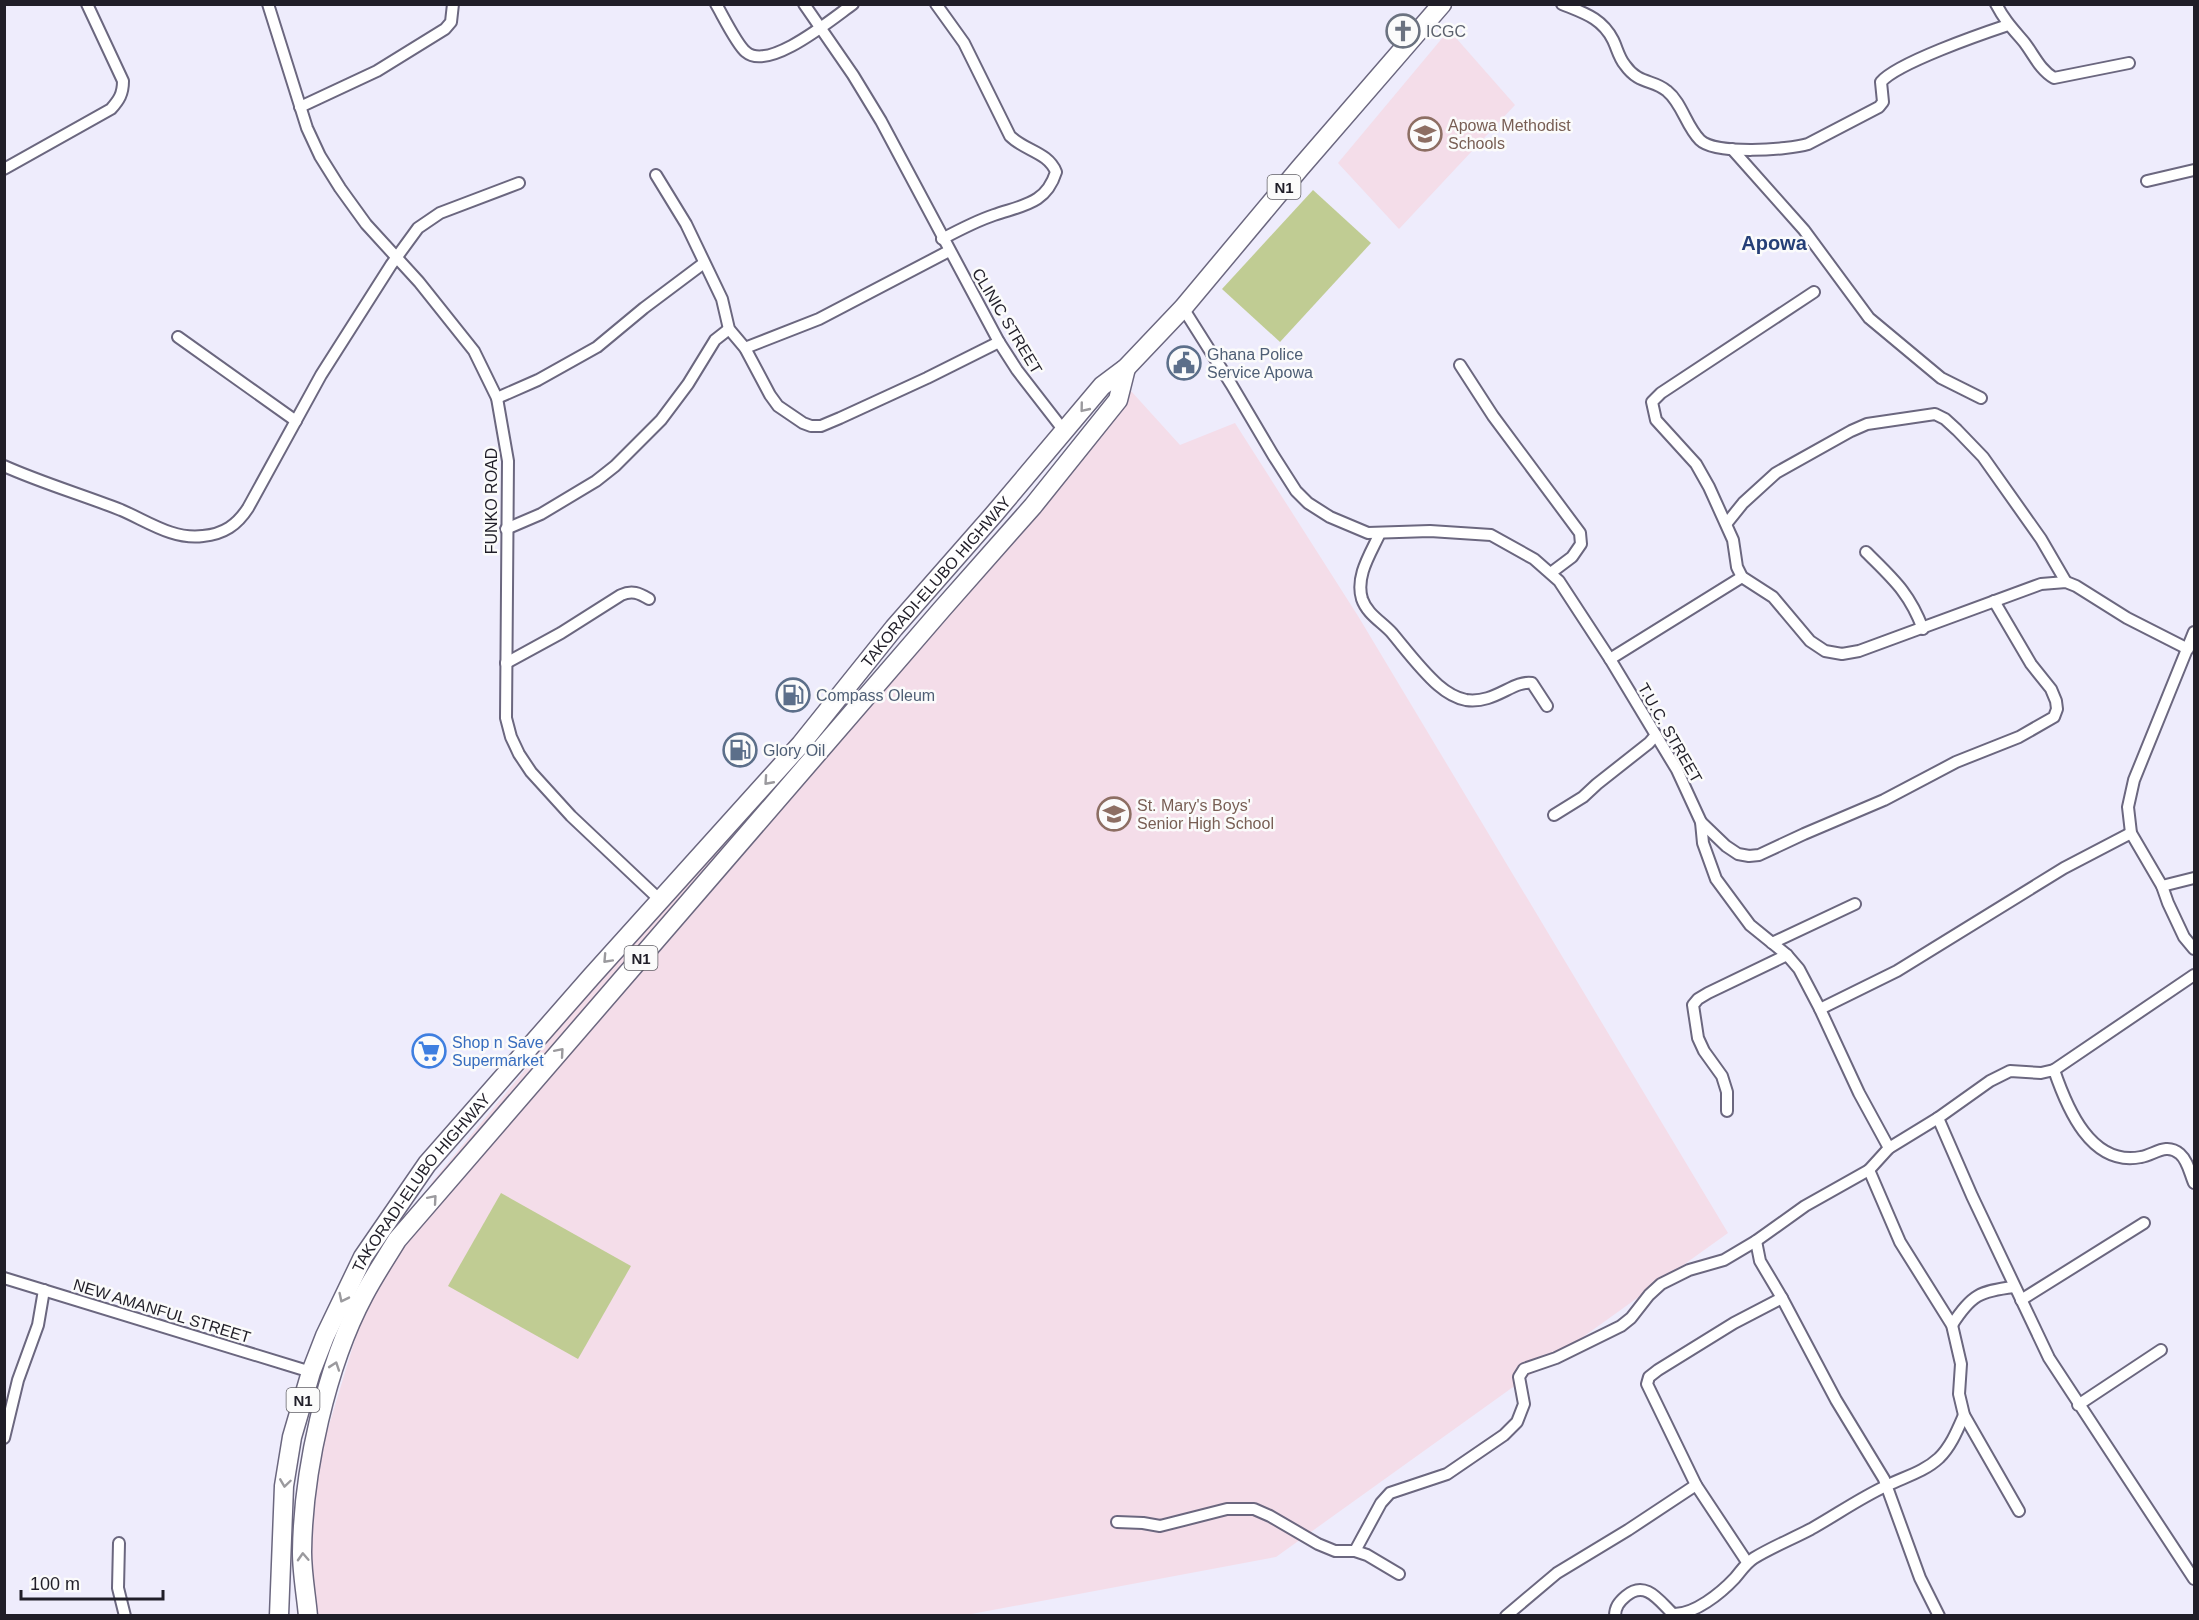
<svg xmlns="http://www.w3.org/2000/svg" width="2199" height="1620" viewBox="0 0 2199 1620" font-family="Helvetica,sans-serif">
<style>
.education{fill:#f4dde9}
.green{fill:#c0cc93}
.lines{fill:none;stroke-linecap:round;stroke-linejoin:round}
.minor-casing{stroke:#6b677f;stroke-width:14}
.trunk-casing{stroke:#6b677f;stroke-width:21}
.minor{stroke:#fff;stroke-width:10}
.trunk{stroke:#fff;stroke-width:18}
.oneway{stroke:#9b9a9e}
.labels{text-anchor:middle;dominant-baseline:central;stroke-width:5;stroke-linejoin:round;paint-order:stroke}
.shield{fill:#fbfbfb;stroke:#626067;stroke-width:1.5}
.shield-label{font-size:15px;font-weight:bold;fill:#201e28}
.worship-label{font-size:16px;fill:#5b616d;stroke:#fbfbfb;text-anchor:start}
.education-label{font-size:16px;fill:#785e54;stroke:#fbfbfb;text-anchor:start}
.street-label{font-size:16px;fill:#201e28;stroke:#fbfbfb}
.service-label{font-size:16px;fill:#4e5e75;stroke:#fbfbfb;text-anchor:start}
.shop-label{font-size:16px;fill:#366cbe;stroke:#fbfbfb;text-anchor:start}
.quarter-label{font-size:20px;font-weight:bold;fill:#253f77;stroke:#fbfbfb}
</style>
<rect width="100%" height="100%" fill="#eeecfc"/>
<!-- education -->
<g class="education">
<polygon points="1449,30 1515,105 1399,229 1338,163"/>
<polygon points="1131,391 1180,445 1235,423 1358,616 1728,1233 1276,1557 966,1615 313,1616 307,1584 320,1455 359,1326 385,1256 433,1181 572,1013"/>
</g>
<!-- green -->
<g class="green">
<polygon points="1313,190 1371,243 1280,342 1222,289"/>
<polygon points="501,1193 631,1266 578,1359 448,1286"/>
</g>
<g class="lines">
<defs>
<g id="minor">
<polyline points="268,4 307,128 320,156 340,188 366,224 419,282 474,351 497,398 508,461 506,718 511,737 519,754 531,772 571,816 660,900"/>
<path d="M 716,4 C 723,16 737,45 746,52 C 769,72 833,18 853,4"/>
<polyline points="804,4 853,75 881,121 999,342 1017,370 1065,432"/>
<path d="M 936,4 L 964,43 L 1010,136 C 1025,151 1048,152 1056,172 C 1046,204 1023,205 994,215 C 976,221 959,230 942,239"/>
<path d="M 1562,4 C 1584,13 1602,18 1613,40 C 1617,48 1619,58 1625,65 C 1639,85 1653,79 1667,91 C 1682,103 1686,126 1700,140 C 1715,155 1788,150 1808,144 L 1879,107 L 1883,102 L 1881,82 C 1897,63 1981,34 2008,25"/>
<path d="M 1996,4 C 2005,21 2012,28 2024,42 C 2034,55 2040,70 2054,78 L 2129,63"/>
<polyline points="300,107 377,71 445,29 451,22 453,4"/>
<polyline points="1732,149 1804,230 1869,318 1941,378 1981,398"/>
<path d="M 4,169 L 111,109 C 119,100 123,94 123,81 L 87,4"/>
<polyline points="656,175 686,224 722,299 729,329 745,348 770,395 778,406 803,423 811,426 821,426 840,418 927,378 999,342"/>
<polyline points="2147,181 2194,170"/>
<polyline points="1814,292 1661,393 1652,402 1656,420 1696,464 1709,487 1733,540 1737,567 1742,577 1773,597 1810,641 1825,651 1842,654 1859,651 2041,584 2066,582 2076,586 2127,618 2188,649"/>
<polyline points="1183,308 1231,384 1273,455 1296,491 1308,503 1330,517 1368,533 1430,531 1491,535 1534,559 1559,581 1610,659 1677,770 1701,822 1703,843 1716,879 1750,925 1787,955 1799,969 1820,1009 1859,1093 1889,1148"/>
<polyline points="178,337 296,421"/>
<polyline points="745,348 819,319 949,251"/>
<polyline points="1460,365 1493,416 1580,533 1581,544 1572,557 1552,572"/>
<polyline points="497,398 538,380 597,347 644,308 704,263"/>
<path d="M 4,466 C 42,483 83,495 121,510 C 147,521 173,540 203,536 C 224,534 237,525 248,508 L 321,375 L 391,265 L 418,228 L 440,213 L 519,183"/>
<polyline points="1727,523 1743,503 1776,473 1851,431 1867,424 1935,414 1945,419 1957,430 1983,457 2041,539 2066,582"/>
<polyline points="506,529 541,514 596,481 615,466 661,420 688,384 715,340 729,329"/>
<path d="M 1380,533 C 1371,553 1355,576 1362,599 C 1367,614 1382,622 1392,633 C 1407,651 1421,670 1438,685 C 1446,692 1456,698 1466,700 C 1495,704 1513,680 1532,683 L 1547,706"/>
<path d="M 1866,552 C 1893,579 1909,592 1923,629"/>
<polyline points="2194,632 2134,780 2128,807 2131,833 2162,886 2168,903 2184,937 2194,949"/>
<polyline points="1610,659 1742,577"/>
<path d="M 506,663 L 561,633 L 621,595 C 632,590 639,593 649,599"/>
<polyline points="1554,815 1583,797 1597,784 1649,743 1656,735"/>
<polyline points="1701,822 1726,846 1738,854 1749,856 1759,855 1804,834 1884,800 1956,762 2019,737 2054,717 2057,709 2056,701 2051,689 2031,664 1994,601"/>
<polyline points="2162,886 2194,878"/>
<polyline points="1772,943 1855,904"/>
<polyline points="1820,1009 1897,971 2064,868 2131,833"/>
<polyline points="2054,1070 2194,975"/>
<polyline points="1727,1111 1727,1092 1722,1076 1704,1051 1698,1038 1693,1005 1698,999 1708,993 1787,955"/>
<polyline points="1938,1118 1972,1196 2049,1358 2194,1579"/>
<polyline points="1869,1170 1900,1242 1952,1325 1961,1364 1959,1394 1964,1415 2019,1511"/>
<polyline points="1756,1241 1760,1261 1782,1298 1836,1400 1884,1479 1920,1578 1939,1616"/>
<polyline points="4,1278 311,1372"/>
<polyline points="2021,1300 2144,1223"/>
<path d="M 1952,1325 C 1971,1295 1980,1291 2014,1287"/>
<polyline points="2078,1405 2161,1350"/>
<polyline points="4,1438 18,1380 38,1325 44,1290"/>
<polyline points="1117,1522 1143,1523 1160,1526 1227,1509 1254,1509 1270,1516 1318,1544 1335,1551 1355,1551 1367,1555 1399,1574"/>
<polyline points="119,1543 118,1588 125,1616"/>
<path d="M 1355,1551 L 1381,1503 L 1390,1493 L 1447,1474 L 1504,1435 L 1517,1422 L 1524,1404 L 1519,1377 L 1524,1369 L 1556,1358 L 1621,1326 L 1631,1318 L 1649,1295 L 1661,1284 L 1689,1270 L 1724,1260 L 1756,1241 L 1805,1206 L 1869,1170 L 1889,1148 L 1938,1118 L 1990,1081 L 2010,1071 L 2041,1073 L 2054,1070 C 2067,1108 2091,1167 2141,1157 C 2154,1155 2166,1142 2180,1154 C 2188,1161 2190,1174 2194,1183"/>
<polyline points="1747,1562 1696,1485 1647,1384 1649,1377 1658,1370 1734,1323 1782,1298"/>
<polyline points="1506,1616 1557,1573 1628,1530 1696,1485"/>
<path d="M 1615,1616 C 1615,1607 1619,1602 1626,1596 C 1646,1579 1660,1602 1673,1614 C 1694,1615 1721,1593 1735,1578 C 1741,1571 1746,1563 1754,1558 C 1772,1547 1792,1539 1811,1529 C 1836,1515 1860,1498 1886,1486 C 1904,1477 1924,1472 1939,1458 C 1951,1446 1957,1431 1964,1415"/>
</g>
<g id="trunk">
<path id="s1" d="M 279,1616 L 284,1486 L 292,1437 L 311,1372 L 325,1336 L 363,1257 L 427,1164 L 591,977 L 801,744 L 894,628 L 995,513 L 1102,386 L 1126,368 L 1183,308 L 1300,168 L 1442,4"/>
<path d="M 308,1616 C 306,1594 302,1573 302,1552 C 303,1472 326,1366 364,1295 C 374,1276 386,1258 397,1240 L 942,609 L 1033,506 L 1118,400 L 1126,368"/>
</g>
</defs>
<!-- minor casing -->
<use href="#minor" class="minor-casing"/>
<!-- trunk casing -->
<use href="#trunk" class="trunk-casing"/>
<!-- minor -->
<use href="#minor" class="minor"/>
<!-- trunk -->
<use href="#trunk" class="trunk"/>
</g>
<!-- one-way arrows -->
<defs><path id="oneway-chevron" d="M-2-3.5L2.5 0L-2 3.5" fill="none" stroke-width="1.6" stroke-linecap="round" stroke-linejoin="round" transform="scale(1.5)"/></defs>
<g class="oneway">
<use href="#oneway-chevron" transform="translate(1084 408) rotate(129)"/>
<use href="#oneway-chevron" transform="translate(768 781) rotate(132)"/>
<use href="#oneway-chevron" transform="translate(607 959) rotate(133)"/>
<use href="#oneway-chevron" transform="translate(560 1052) rotate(-49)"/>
<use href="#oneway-chevron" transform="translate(433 1199) rotate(-49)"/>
<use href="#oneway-chevron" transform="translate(343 1298) rotate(116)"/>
<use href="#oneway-chevron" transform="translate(335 1366) rotate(-71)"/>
<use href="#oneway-chevron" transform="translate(285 1483) rotate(98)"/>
<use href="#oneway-chevron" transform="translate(303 1557) rotate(-93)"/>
</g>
<!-- icons -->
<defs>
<symbol id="church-ring" viewBox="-11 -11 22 22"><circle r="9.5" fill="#fbfbfb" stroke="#6b7280" stroke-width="1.5"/><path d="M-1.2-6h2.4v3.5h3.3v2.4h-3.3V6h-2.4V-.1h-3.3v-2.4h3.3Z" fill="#6b7280"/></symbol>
<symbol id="school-ring" viewBox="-11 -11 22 22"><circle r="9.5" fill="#fbfbfb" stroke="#8d6e63" stroke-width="1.5"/><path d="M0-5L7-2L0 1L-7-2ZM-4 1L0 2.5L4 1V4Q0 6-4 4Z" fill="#8d6e63"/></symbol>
<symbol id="civic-ring" viewBox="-11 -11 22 22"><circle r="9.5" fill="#fbfbfb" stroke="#5c6f8a" stroke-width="1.5"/><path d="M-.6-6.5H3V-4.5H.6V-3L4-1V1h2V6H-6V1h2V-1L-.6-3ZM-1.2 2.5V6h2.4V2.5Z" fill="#5c6f8a"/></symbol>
<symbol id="fuel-ring" viewBox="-11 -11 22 22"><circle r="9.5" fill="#fbfbfb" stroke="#5c6f8a" stroke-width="1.5"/><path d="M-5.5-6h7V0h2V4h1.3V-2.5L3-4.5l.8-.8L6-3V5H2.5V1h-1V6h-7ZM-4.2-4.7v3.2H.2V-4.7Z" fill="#5c6f8a"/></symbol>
<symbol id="supermarket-ring" viewBox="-11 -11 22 22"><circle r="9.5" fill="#fbfbfb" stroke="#3f7fe0" stroke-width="1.5"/><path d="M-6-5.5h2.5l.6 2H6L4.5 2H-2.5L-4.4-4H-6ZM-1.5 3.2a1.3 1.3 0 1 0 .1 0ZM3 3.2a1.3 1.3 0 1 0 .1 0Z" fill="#3f7fe0"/></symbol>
</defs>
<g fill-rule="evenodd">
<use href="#church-ring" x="1384" y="12" width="38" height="38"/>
<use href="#school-ring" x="1406" y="115" width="38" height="38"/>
<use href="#civic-ring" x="1165" y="344" width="38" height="38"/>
<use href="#fuel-ring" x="774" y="676" width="38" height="38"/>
<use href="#fuel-ring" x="721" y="731" width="38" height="38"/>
<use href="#school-ring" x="1095" y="795" width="38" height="38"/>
<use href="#supermarket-ring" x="410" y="1032" width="38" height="38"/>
</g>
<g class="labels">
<!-- shield labels -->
<g class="shield">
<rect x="1267.5" y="175" width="33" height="24" rx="4.5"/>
<rect x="624.5" y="946" width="33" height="24" rx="4.5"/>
<rect x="286.5" y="1388" width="33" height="24" rx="4.5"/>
</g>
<g class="shield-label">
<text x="1284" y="187">N1</text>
<text x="641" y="958">N1</text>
<text x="303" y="1400">N1</text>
</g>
<!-- worship labels -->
<g class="worship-label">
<text x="1426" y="31">ICGC</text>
</g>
<!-- education labels -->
<g class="education-label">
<text x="1448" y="125">Apowa Methodist<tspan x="1448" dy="18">Schools</tspan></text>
<text x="1137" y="805">St. Mary's Boys'<tspan x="1137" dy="18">Senior High School</tspan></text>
</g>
<!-- street labels -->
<g class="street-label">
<text transform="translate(1007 321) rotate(59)">CLINIC STREET</text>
<text transform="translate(491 501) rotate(-90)">FUNKO ROAD</text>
<text stroke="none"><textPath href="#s1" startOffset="1260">TAKORADI-ELUBO HIGHWAY</textPath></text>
<text transform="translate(1670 733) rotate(60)">T.U.C. STREET</text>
<text stroke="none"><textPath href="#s1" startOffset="468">TAKORADI-ELUBO HIGHWAY</textPath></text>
<text transform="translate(162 1311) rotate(17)">NEW AMANFUL STREET</text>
</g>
<!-- service labels -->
<g class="service-label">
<text x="1207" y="354">Ghana Police<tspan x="1207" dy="18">Service Apowa</tspan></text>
<text x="816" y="695">Compass Oleum</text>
<text x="763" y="750">Glory Oil</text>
</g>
<!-- shop labels -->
<g class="shop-label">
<text x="452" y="1042">Shop n Save<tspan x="452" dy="18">Supermarket</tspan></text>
</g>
<!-- quarter labels -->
<g class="quarter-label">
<text x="1774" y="243">Apowa</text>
</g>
</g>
<!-- border -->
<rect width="2199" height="1620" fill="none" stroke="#201e28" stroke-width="12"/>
<!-- scale -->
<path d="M21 1590v9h142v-9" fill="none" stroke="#201e28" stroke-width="3"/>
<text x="30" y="1590" font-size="18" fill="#201e28" stroke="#fbfbfb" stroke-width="4.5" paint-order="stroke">100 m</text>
</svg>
